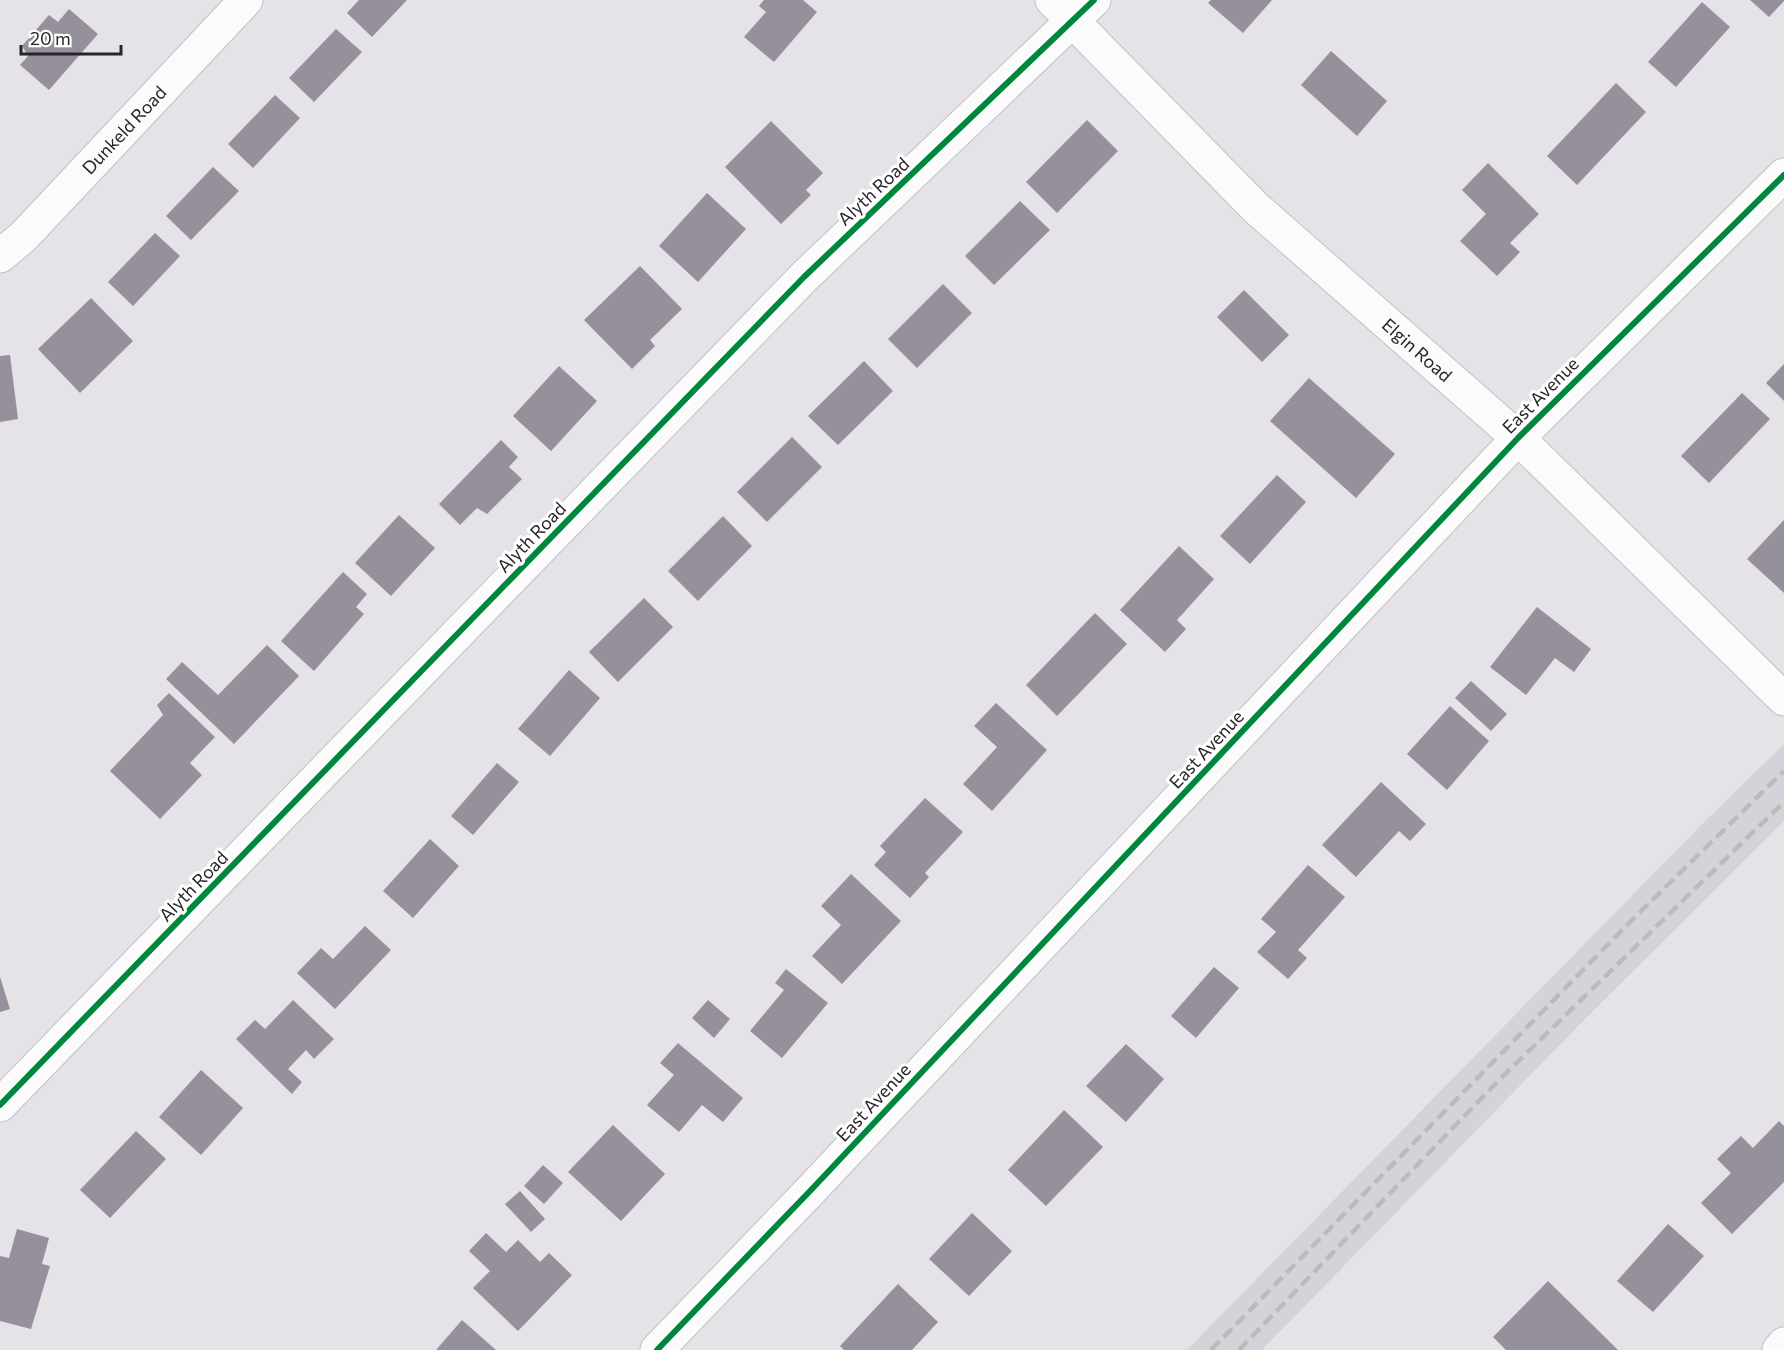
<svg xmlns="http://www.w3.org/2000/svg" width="1784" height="1350" viewBox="0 0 1784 1350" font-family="Commissioner,sans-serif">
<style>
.built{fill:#d6d2da}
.building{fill:#95909c}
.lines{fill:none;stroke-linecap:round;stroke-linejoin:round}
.street-casing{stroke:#c1c0c2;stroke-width:35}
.secondary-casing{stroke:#c1c0c2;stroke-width:35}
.street{stroke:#fbfbfb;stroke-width:33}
.secondary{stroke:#fbfbfb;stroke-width:33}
.rail{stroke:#bbbbbc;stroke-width:4.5;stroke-dasharray:12 6;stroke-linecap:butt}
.cycleway-casing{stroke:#fff;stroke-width:10}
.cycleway{stroke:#00873e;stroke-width:6}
.labels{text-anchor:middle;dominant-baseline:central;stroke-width:6;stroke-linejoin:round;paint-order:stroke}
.street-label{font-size:18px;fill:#262527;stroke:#fff}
</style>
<rect width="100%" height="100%" fill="#e5e3e7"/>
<!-- built -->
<polygon class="built" points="1784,744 1784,821 1585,1019 1262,1350 1187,1350 1701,825"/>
<!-- building -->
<g class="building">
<polygon points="359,0 407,0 372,37 347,13"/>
<polygon points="764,0 803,0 817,12 774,62 744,37 766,12 759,6"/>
<polygon points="1211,0 1272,0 1243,33 1208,3"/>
<polygon points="1750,0 1784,0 1784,1 1769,17"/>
<polygon points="1702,2 1730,27 1676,87 1648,62"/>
<polygon points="69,9 98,34 49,90 20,65 28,56 22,46 49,15 58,22"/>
<polygon points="336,29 362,52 314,102 289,78"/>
<polygon points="1331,51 1387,101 1357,136 1301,85"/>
<polygon points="1616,83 1646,112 1577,185 1547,156"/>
<polygon points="275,95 300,118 253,168 228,144"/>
<polygon points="1087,120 1118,151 1057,213 1026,182"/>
<polygon points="771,121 823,173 806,190 811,195 781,224 725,167"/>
<polygon points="1488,163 1539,214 1510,243 1520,252 1497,276 1460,241 1486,214 1462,190"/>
<polygon points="213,167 239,191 191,240 166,216"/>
<polygon points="707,193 746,229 698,282 659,246"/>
<polygon points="1020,201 1050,230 994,285 965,256"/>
<polygon points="155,233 180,256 133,306 108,282"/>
<polygon points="640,266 682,309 650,340 655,346 632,369 584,320"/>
<polygon points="943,284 972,313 917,368 888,339"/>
<polygon points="1244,290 1289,335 1262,362 1217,317"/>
<polygon points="91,298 133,341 80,393 38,349"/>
<polygon points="10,355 18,419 0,422 0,356"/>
<polygon points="864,361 893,391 838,445 808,416"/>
<polygon points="1784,364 1784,401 1766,383"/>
<polygon points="559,366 597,401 551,451 513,416"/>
<polygon points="1309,378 1395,454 1356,498 1270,421"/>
<polygon points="1742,393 1770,419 1709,483 1681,456"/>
<polygon points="792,437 822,467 767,522 737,492"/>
<polygon points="501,440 518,457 509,467 522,479 487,514 477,508 460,525 439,504"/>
<polygon points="1277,475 1306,502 1250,564 1220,536"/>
<polygon points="399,515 435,548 391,596 355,563"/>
<polygon points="723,516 752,546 698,601 668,571"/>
<polygon points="1784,520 1784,593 1747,559"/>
<polygon points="1179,546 1214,579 1177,620 1186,629 1165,652 1120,610"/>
<polygon points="343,572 367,594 356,607 364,614 314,671 281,641"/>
<polygon points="644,598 673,627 618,682 589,652"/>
<polygon points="1537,607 1591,649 1574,672 1555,658 1526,695 1490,667"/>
<polygon points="1095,613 1127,644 1057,716 1026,685"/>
<polygon points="267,645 299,676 234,744 166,679 182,662 218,695"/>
<polygon points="569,670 600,698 550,756 518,729"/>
<polygon points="1471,681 1507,714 1491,731 1455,698"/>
<polygon points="169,693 215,737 190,763 202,775 160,819 110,771 163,715 157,705"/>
<polygon points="996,703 1047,750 992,811 963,784 997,747 974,726"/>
<polygon points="1450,706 1489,741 1447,790 1407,754"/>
<polygon points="497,763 519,782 473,835 451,816"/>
<polygon points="1381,782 1426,824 1410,841 1399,831 1356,877 1322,845"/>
<polygon points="925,798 963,832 925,873 929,877 910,898 874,865 886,852 880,846"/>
<polygon points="430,839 459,866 413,918 383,891"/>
<polygon points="1308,865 1345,897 1298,950 1307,958 1288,979 1257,952 1276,932 1261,919"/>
<polygon points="851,874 901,921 842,984 812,956 841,925 821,906"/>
<polygon points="365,926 391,950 335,1009 297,973 321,948 333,959"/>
<polygon points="1214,967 1239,988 1196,1038 1171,1016"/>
<polygon points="786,969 828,1003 782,1058 750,1031 784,990 775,983"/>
<polygon points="0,977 10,1009 0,1012"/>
<polygon points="293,1000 334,1039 314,1059 306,1050 288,1069 302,1082 292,1094 236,1039 255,1020 265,1029"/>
<polygon points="708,1000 730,1019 714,1038 692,1018"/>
<polygon points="678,1043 743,1098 723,1122 702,1105 679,1132 647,1105 674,1075 660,1063"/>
<polygon points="1126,1044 1164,1079 1126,1122 1086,1086"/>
<polygon points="201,1070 243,1108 201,1155 159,1117"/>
<polygon points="1064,1110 1103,1147 1046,1206 1008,1170"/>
<polygon points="1779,1121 1784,1126 1784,1182 1732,1234 1701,1203 1731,1173 1717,1159 1741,1136 1753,1148"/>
<polygon points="613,1125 665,1174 621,1221 568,1172"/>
<polygon points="136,1131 166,1159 110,1218 80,1190"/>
<polygon points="543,1165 563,1183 544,1204 524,1186"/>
<polygon points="520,1191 545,1219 531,1232 505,1204"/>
<polygon points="972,1213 1012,1251 969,1296 929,1259"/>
<polygon points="1668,1224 1704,1256 1653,1312 1617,1281"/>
<polygon points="17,1229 49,1238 42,1264 50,1266 31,1329 0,1321 0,1256 9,1258"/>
<polygon points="486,1233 506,1252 518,1240 540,1262 549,1253 572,1275 518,1331 473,1288 490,1271 469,1251"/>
<polygon points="1548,1281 1618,1350 1506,1350 1493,1337"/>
<polygon points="898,1284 938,1322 912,1350 844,1350 840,1346"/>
<polygon points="462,1320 496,1350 436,1350"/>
</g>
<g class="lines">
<defs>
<g id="street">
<path id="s1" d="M 1052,0 L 1256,208 L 1518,438 L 1784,699"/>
<path id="s2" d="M 0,256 L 23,237 L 246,0"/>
<polyline points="0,1105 804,277 1094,0"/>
<polyline points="1779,1350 1784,1344"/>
</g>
<polyline id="secondary" points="657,1350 811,1190 1518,438 1784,175"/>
</defs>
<!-- street casing -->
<use href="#street" class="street-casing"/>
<!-- secondary casing -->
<use href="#secondary" class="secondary-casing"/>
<!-- street -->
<use href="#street" class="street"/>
<!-- secondary -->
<use href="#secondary" class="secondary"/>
<!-- rail -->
<g class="rail">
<polyline points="1211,1350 1633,919 1784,771"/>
<polyline points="1239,1350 1501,1078 1784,802"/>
</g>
<defs>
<g id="cycleway">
<polyline points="0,1105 804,277 1094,0"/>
<polyline points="657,1350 811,1190 1518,438 1784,175"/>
</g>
</defs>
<!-- cycleway casing -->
<use href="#cycleway" class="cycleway-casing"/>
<!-- cycleway -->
<use href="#cycleway" class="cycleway"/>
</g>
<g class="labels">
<!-- street labels -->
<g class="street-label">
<text stroke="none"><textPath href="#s2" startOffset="177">Dunkeld Road</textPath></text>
<text transform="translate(873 191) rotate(-43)">Alyth Road</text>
<text stroke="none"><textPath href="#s1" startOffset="506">Elgin Road</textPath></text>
<text transform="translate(1540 395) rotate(-45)">East Avenue</text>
<text transform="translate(531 537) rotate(-46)">Alyth Road</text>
<text transform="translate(1206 749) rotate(-47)">East Avenue</text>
<text transform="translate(193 886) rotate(-46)">Alyth Road</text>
<text transform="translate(873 1102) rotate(-47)">East Avenue</text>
</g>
</g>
<!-- scale -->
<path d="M21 45v9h100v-9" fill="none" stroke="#262527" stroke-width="3"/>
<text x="30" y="45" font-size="18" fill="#262527" stroke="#ffffff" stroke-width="4.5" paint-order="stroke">20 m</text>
</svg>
